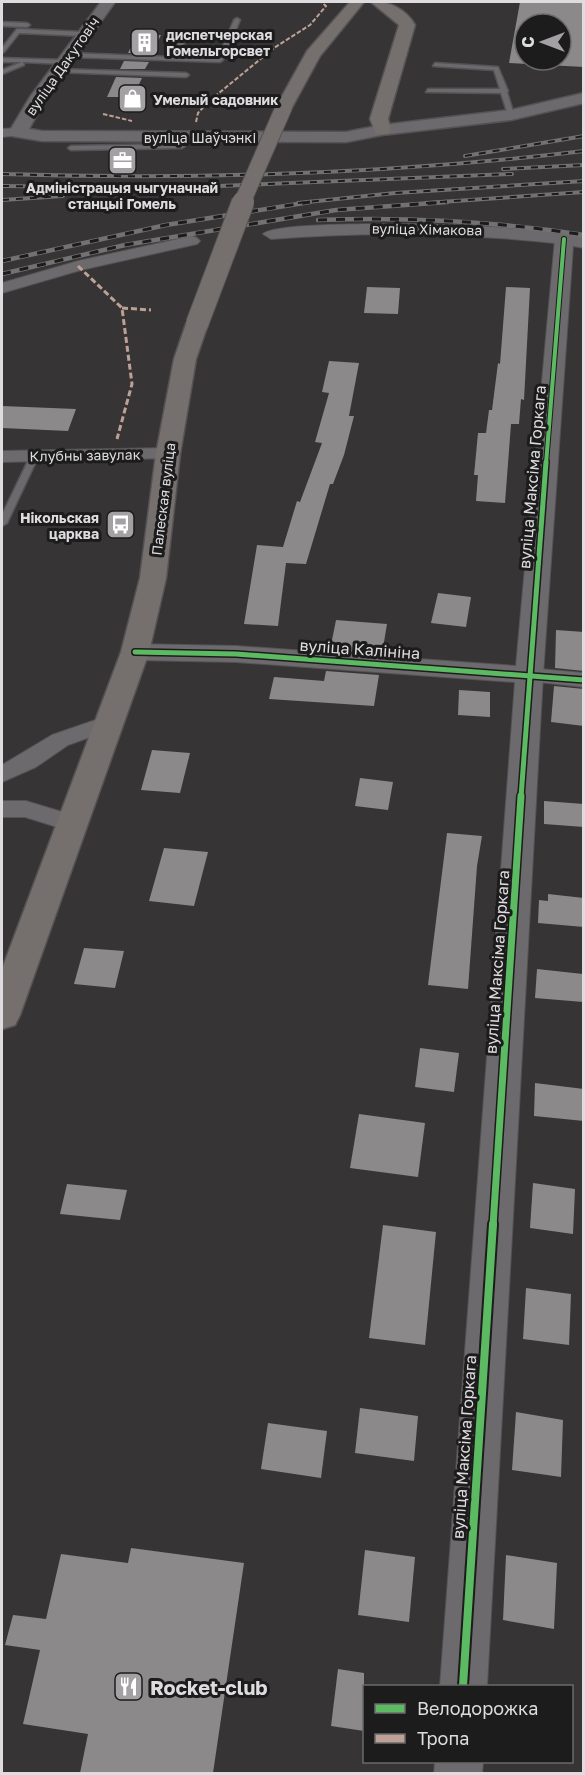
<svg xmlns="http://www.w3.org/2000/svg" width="585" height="1775" viewBox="0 0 585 1775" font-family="'Golos Text',sans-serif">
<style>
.building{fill:#8b898a;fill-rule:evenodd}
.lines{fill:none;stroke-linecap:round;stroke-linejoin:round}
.service-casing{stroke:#545254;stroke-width:3}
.minor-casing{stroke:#545254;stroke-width:2}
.tertiary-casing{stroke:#545254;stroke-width:2}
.secondary-casing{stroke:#545254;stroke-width:3}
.primary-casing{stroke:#545254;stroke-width:3}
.service{fill:#6c6a6c;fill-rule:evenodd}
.minor{fill:#6c6a6c;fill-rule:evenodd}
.tertiary{fill:#6c6a6c;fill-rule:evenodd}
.secondary{fill:#6c6a6c;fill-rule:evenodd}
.primary{fill:#75706d;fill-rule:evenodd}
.rail-far1-casing{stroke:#737273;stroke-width:4}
.rail-casing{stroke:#737273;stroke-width:4.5}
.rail-far1{stroke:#1d1c1d;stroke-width:2;stroke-dasharray:7;stroke-linecap:butt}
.rail{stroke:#1d1c1d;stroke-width:3;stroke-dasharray:9;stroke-linecap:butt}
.primary-bridge-far1-casing{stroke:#545254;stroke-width:18;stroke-linecap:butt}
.primary-bridge-casing{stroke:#545254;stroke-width:24;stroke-linecap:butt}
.primary-bridge-far1{stroke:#75706d;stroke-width:16}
.primary-bridge{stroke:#75706d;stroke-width:22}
.quiet-far1{stroke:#bda197;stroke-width:2;stroke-dasharray:4.5 2;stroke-linecap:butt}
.quiet{stroke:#bda197;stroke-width:3;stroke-dasharray:6 3;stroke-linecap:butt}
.cycleway-far3-casing{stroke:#1d1c1d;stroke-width:6}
.cycleway-far2-casing{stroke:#1d1c1d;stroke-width:8}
.cycleway-far1-casing{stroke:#1d1c1d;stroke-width:10}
.cycleway-casing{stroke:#1d1c1d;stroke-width:12}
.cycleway-far3{stroke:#5cba63;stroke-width:4}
.cycleway-far2{stroke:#5cba63;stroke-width:5}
.cycleway-far1{stroke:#5cba63;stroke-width:7}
.cycleway{stroke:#5cba63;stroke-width:8}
.labels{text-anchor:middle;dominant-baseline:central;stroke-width:6;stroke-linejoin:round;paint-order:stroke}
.far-poi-label{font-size:14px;font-weight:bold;fill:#dedcde;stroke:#1d1c1d;text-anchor:start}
.far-street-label{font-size:14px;fill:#dedcde;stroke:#1d1c1d}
.street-label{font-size:16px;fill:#dedcde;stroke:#1d1c1d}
.near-poi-label{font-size:20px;font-weight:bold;fill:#dedcde;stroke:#1d1c1d;text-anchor:start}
</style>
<rect width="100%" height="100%" fill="#363435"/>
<!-- building -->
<g class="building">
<path d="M 520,2 L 584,2 L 584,67 L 509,63 ZM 525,24 L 561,24 L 561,60 L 525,60 Z"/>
<polygon points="137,34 161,35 152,54 128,53"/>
<polygon points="124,61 149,62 145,69 120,69"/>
<polygon points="116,77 142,78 133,97 107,97"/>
<polygon points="367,287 400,288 398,314 364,313"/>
<polygon points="506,287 530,288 524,400 521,399 519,424 511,424 505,503 476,501 478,475 474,475 478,433 486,433 489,410 492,410 498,363 500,364"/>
<polygon points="329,361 359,363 349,416 354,416 344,455 333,484 330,484 306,564 286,563 278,626 244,624 257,545 283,547 297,501 300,502 322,443 315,442 329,393 322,392"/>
<polygon points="2,406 76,409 68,431 2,428"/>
<polygon points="438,593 471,597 466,627 431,623"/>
<polygon points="336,620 387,624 382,654 330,650"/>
<polygon points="556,630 584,632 584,671 555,668"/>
<polygon points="326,671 379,675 374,706 269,699 274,677 324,681"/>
<polygon points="554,686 584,689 584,726 551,722"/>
<polygon points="459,690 490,692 490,717 458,715"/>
<polygon points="152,750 190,753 180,793 141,790"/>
<polygon points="360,778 393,782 388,810 355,806"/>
<polygon points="544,801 584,804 584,827 544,824"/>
<polygon points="447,833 482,836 477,866 468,989 428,985"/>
<polygon points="164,848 208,852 194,906 149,901"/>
<polygon points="548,894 584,898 584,927 538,923 539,900 548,901"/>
<polygon points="84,948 124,951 115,988 74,984"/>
<polygon points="537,969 583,974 583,1002 535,998"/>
<polygon points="420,1048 459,1053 454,1092 415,1087"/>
<polygon points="535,1083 584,1089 584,1121 534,1116"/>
<polygon points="359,1114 425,1123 418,1177 350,1168"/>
<polygon points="533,1183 575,1189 573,1234 530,1228"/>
<polygon points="67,1184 127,1190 120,1220 60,1214"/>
<polygon points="383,1225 436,1232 425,1345 369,1338"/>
<polygon points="526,1288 571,1294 569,1345 523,1339"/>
<polygon points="360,1408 418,1416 414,1461 355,1453"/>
<polygon points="516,1412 563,1420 561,1477 512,1470"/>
<polygon points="268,1423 327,1431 321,1478 261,1469"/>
<polygon points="131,1548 244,1563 213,1773 80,1773 88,1734 23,1724 40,1650 5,1645 13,1615 46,1619 61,1554 128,1563"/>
<polygon points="365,1550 415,1557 409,1622 358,1615"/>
<polygon points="506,1555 557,1563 554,1629 503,1620"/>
<polygon points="338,1669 364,1673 364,1731 331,1726"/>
</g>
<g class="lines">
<defs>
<g id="service">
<polygon points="237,18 240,20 223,60 220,62 70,57 67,55 70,53 171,57 182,35 185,33 188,35 177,57 218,58 234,20"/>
<polygon points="2,22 27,23 30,25 27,27 2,26"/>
<polygon points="17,29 84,32 87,34 84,36 19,33 4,52 2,53 2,48"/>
<polygon points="2,58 65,60 68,62 65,64 23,62 24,65 2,74 2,70 22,62 2,62"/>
<polygon points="435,63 498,67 508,91 507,92 514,115 511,117 508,115 501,93 426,92 428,89 500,89 494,70 433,66"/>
<polygon points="58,69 186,73 189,75 186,77 56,72"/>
<polygon points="182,135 185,137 185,146 182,148 71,150 68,148 71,146 179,144 179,137"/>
<polygon points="34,454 38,457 7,523 2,526 2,515 30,457"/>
</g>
<g id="minor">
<polygon points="18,128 23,129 25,132 23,135 2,137 2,129"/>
<path d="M 418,224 C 440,225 561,227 572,239 L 564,244 C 466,233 369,231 271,239 L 263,234 C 274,222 395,224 418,224 Z"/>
<polygon points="192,236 197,238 200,241 197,244 81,270 2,293 2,283 78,261"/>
<polygon points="168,448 175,450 177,454 175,458 2,462 2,451"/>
<polygon points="529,668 584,673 584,687 521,680 518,675 521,670"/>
<polygon points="110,715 118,717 121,722 118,727 68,745 36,767 2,782 2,765 52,735"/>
<polygon points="2,801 26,801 82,818 85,824 82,830 73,832 25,817 2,817"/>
</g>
<g id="tertiary">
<polygon points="564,233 584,236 584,248 573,246 543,675 487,1686 440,1686 515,682 236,662 135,660 125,658 122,652 125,646 135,644 236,646 516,666 555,239 557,235"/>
<polygon points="435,1762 483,1762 482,1774 434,1774"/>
</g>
<polygon id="secondary" points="101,2 115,2 44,102 29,129 42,131 346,132 382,125 511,110 584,93 584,103 511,120 382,135 346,142 42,141 12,136 9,132 30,97"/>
<g id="primary">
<polygon points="350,2 364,2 320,56 290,111 278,111 276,107 307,51"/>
<path d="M 371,2 C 388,0 406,9 415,25 L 388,119 L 391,130 L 388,134 L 376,134 L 370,119 L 399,25 Z"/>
<polygon points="197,318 205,319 208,324 196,359 180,454 166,578 149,652 20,1015 15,1025 2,1029 2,969 121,652 140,578 156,454 174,359 186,324 189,319"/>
</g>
</defs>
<!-- service casing -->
<use href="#service" class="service-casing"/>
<!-- minor casing -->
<use href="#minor" class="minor-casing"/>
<!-- tertiary casing -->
<use href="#tertiary" class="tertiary-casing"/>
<!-- secondary casing -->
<use href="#secondary" class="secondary-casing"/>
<!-- primary casing -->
<use href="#primary" class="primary-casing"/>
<!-- service -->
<use href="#service" class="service"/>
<!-- minor -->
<use href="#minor" class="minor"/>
<!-- tertiary -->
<use href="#tertiary" class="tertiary"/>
<!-- secondary -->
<use href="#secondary" class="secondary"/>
<!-- primary -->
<use href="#primary" class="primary"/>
<defs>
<g id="rail-far1">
<polyline points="465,156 584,136"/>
<polyline points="503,169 584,165"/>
<path d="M 2,174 C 196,180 391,174 584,151"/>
<polyline points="2,186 170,188 512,174"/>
<polyline points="2,200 63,196"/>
<polyline points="298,203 395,193 584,181"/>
<polyline points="426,203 584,192"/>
</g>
<g id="rail">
<path d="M 318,220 C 407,217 495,221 584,235"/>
<polyline points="2,261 166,225 310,202"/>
<polyline points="2,274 125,245 336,210 447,202"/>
</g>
</defs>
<!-- rail-far1 casing -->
<use href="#rail-far1" class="rail-far1-casing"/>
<!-- rail casing -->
<use href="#rail" class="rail-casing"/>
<!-- rail-far1 -->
<use href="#rail-far1" class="rail-far1"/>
<!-- rail -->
<use href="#rail" class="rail"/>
<defs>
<polyline id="primary-bridge-far1" points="242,203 284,107"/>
<polyline id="primary-bridge" points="197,324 243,202"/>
</defs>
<!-- primary-bridge-far1 casing -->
<use href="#primary-bridge-far1" class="primary-bridge-far1-casing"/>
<!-- primary-bridge casing -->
<use href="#primary-bridge" class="primary-bridge-casing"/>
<!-- primary-bridge-far1 -->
<use href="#primary-bridge-far1" class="primary-bridge-far1"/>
<!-- primary-bridge -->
<use href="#primary-bridge" class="primary-bridge"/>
<!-- quiet-far1 -->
<g class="quiet-far1">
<polyline points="103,114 132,121"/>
<polyline points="196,122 198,113 208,102 274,48 310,25 326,6 321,2"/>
</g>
<!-- quiet -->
<g class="quiet">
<polyline points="78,266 122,308 132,384 117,439"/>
<polyline points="122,308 151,310"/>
</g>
<defs>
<polyline id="cycleway-far3" points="546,464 564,239"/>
<g id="cycleway-far2">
<polyline points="135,652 236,654 584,680"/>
<polyline points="521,797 546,462"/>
</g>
<polyline id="cycleway-far1" points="493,1226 521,796"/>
<polyline id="cycleway" points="463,1686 493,1224"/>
</defs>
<!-- cycleway-far3 casing -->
<use href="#cycleway-far3" class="cycleway-far3-casing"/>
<!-- cycleway-far2 casing -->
<use href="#cycleway-far2" class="cycleway-far2-casing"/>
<!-- cycleway-far1 casing -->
<use href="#cycleway-far1" class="cycleway-far1-casing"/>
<!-- cycleway casing -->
<use href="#cycleway" class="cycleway-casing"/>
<!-- cycleway-far3 -->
<use href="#cycleway-far3" class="cycleway-far3"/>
<!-- cycleway-far2 -->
<use href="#cycleway-far2" class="cycleway-far2"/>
<!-- cycleway-far1 -->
<use href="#cycleway-far1" class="cycleway-far1"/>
<!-- cycleway -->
<use href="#cycleway" class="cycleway"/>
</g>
<!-- icons -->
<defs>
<symbol id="building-square" viewBox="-11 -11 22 22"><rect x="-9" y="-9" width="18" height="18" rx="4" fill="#a3a1a3" stroke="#1d1c1d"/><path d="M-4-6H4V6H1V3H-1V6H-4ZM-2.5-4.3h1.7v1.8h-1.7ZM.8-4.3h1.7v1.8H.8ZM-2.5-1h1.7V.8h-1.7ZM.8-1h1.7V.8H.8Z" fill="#fff"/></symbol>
<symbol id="shop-square" viewBox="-11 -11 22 22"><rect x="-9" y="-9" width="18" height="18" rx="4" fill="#a3a1a3" stroke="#1d1c1d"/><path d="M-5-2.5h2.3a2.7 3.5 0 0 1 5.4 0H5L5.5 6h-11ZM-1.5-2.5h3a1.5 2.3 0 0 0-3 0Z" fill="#fff"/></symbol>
<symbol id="office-square" viewBox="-11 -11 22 22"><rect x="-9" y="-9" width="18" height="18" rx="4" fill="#a3a1a3" stroke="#1d1c1d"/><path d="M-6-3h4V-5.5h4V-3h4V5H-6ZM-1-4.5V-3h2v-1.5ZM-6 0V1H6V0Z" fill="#fff"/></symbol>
<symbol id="bus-square" viewBox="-11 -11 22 22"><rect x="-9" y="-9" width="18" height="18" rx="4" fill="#a3a1a3" stroke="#1d1c1d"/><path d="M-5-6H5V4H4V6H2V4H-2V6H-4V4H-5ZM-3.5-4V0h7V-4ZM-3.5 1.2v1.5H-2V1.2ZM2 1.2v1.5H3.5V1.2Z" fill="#fff"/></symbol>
<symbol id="restaurant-square" viewBox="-11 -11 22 22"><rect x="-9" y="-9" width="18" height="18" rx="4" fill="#a3a1a3" stroke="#1d1c1d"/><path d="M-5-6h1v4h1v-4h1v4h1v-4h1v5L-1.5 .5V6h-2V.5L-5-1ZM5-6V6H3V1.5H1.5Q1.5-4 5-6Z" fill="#fff"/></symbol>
</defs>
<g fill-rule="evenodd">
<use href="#building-square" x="128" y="26" width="33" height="33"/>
<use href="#shop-square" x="116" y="82" width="33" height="33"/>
<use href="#office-square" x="106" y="144" width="33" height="33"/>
<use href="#bus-square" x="104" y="508" width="33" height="33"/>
<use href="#restaurant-square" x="112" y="1670" width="33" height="33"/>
</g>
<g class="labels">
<!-- far-poi labels -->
<g class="far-poi-label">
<text x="166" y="34">диспетчерская<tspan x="166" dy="16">Гомельгорсвет</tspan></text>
<text x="153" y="99">Умелый садовник</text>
<text x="122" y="187" text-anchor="middle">Адміністрацыя чыгуначнай<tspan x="122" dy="16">станцыі Гомель</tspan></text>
<text x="99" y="517" text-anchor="end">Нікольская<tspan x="99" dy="16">царква</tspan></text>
</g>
<!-- far-street labels -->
<g class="far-street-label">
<text transform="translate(62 66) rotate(-55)">вуліца Дакутовіч</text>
<text x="200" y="137">вуліца Шаўчэнкі</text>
<text transform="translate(427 229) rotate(1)">вуліца Хімакова</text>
<text transform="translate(85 455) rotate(-1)">Клубны завулак</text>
<text transform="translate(163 499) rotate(-83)">Палеская вуліца</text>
</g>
<!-- street labels -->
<g class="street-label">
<text transform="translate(532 477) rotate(-85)">вуліца Максіма Горкага</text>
<text transform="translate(360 649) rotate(4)">вуліца Калініна</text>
<text transform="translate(497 962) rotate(-86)">вуліца Максіма Горкага</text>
<text transform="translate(464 1447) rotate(-86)">вуліца Максіма Горкага</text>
</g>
<!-- near-poi labels -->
<g class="near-poi-label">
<text x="150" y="1687">Rocket-club</text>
</g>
</g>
<!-- border -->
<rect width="585" height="1775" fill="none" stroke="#dedcde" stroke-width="6"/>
<!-- legend -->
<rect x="363" y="1685" width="210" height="78" fill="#1d1c1d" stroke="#6a696a" stroke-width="1.5"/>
<rect x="375" y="1704" width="30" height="9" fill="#5cba63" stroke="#6a696a" stroke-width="1.5"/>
<text x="417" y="1715" font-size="18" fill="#dedcde">Велодорожка</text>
<rect x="375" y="1734" width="30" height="9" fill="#bda197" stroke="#6a696a" stroke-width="1.5"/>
<text x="417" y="1745" font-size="18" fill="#dedcde">Тропа</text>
<!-- north arrow -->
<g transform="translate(543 42) rotate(270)"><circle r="28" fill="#1d1c1d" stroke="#6a696a" stroke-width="1.5"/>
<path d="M0-4.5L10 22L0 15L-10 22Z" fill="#a3a1a3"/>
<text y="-9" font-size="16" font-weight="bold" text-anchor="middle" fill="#dedcde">С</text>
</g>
</svg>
